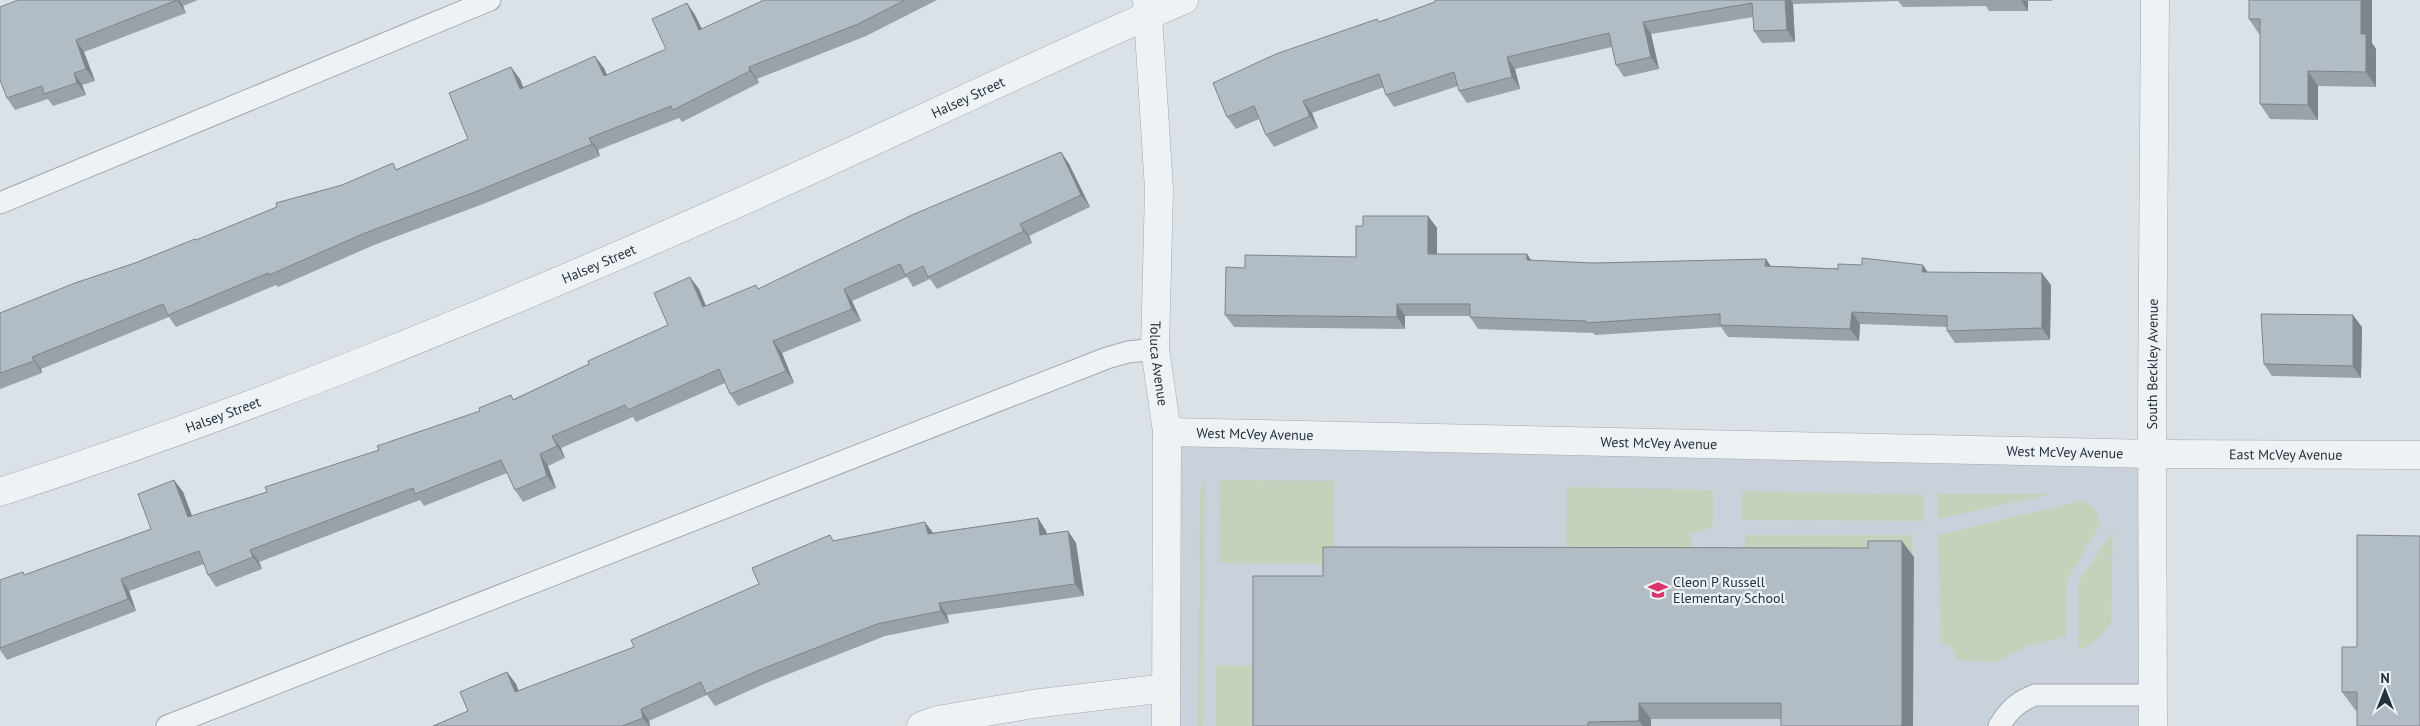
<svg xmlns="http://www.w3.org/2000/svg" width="2420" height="726" viewBox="0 0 2420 726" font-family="'PT Sans',sans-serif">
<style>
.built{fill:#c9d2da}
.green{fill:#c5d2bb}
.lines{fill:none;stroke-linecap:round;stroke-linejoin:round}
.service-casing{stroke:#a0aab1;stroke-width:23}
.minor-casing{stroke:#a0aab1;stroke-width:29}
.tertiary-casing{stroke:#a0aab1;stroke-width:29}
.service{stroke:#eef2f5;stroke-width:21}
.minor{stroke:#eef2f5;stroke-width:28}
.tertiary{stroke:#eef2f5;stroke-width:28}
.wall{fill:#99a2a9}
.shaded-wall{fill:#7d848a}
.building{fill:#b2bcc5;stroke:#7d848a}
.labels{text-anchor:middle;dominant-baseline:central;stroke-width:4.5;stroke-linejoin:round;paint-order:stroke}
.street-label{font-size:14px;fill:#24323f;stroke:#ebf1f5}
.poi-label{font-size:14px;fill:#24323f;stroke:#ebf1f5;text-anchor:start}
</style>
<rect width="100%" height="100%" fill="#dbe2e7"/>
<!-- built -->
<polygon class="built" points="1167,432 2152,454 2151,726 1165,726"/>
<!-- green -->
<g class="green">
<polygon points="1205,480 1203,726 1198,726 1200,491"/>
<polygon points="1220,480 1334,481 1333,564 1219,563"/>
<polygon points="1567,487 1713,490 1713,527 1692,534 1692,558 1566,552"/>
<polygon points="1742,491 1924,495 1924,521 1742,520"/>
<polygon points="1938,494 2051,494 1938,519"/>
<path d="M 2081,501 C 2094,507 2098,510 2100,525 L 2067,580 L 2066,637 L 2038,643 L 2018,650 L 1998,662 L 1958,660 L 1950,646 L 1941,644 L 1938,535 Z"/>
<polygon points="2113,531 2111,623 2101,636 2089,645 2079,650 2078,583"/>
<polygon points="1745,535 1913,535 1912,552 1845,548 1745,558"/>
<polygon points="1216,665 1259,666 1258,726 1216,726"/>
</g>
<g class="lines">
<defs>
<g id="service">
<polyline points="0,203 490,0"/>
<polyline points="167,726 1107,358 1128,352 1155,349"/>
<path d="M 1999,726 C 2009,710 2017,702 2035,695 L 2153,695"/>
</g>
<g id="minor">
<path id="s1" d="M 0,492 C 245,413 485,315 720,211 C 876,142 1028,67 1184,0"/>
<polyline points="921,726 938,720 1033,704 1166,688"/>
</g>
<g id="tertiary">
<path id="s2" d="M 1147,0 L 1159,189 L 1155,349 L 1167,432 L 1166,726"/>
<path id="s3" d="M 1167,432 L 2152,454 L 2420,455"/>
<path id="s4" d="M 2153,726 L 2152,410 L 2155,0"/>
</g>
</defs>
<!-- service casing -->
<use href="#service" class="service-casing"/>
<!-- minor casing -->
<use href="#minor" class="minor-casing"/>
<!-- tertiary casing -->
<use href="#tertiary" class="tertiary-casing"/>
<!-- service -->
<use href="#service" class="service"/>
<!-- minor -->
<use href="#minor" class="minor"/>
<!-- tertiary -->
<use href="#tertiary" class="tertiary"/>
</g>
<!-- wall -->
<g class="wall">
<polygon points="18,0 198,0 183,6 186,13 84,52 95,81 82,85 86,95 53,106 48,99 15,110 7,98"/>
<polygon points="762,0 937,0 866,36 757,79 759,83 682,122 679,118 598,150 600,156 483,204 374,245 278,287 276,285 176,327 169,317 41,369 42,373 0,389 0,313 196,240 397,169 468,139 520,79 523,87 604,68 607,75 666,49 687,3 695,15 702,29 762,1"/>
<polygon points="1435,0 2052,0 2052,1 2028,1 2028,11 1989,11 1986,6 1903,7 1898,1 1793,4 1795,42 1762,43 1754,31 1753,17 1651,34 1659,69 1624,77 1616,65 1612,47 1515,69 1520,89 1467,103 1459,91 1458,86 1394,107 1386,95 1384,87 1312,113 1318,128 1274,147 1266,135 1259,119 1236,129 1227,117 1379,22 1435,2"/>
<polygon points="2372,0 2372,43 2376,49 2376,87 2318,86 2318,120 2270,119 2260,104 2260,34 2259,34 2249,19"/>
<polygon points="1061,152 1069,164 1090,207 1029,236 1032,243 937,289 930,279 913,287 907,277 852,301 861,321 782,353 794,383 738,406 730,394 725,383 636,422 633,417 561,448 565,458 548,466 556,488 523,502 515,490 507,473 424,506 420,500 259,562 262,569 216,587 208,575 204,564 129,591 136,611 7,660 0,650 0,580 25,575 151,529 174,480 183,492 192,516 267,492 514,399 589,364 668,325 699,289 706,306 759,289"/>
<polygon points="1428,216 1437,228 1437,254 1527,254 1531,261 1593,263 1766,259 1770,266 1927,272 2051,285 2050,340 1955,343 1947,331 1947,327 1860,324 1859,341 1728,337 1721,327 1595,335 1593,333 1478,329 1470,317 1470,316 1405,316 1405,329 1234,327 1225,315 1245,268 1356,257 1363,226"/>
<polygon points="2362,327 2361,378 2272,376 2264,364"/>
<polygon points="1038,518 1046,531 1047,534 1068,531 1076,543 1084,596 947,615 949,623 885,636 766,683 715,706 707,695 649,721 650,726 433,726 468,711 507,672 516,684 518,691 634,647 759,584 834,541 933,533"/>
<polygon points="1914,557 1781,719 1651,719 1651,726 1253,726 1323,576"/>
<polygon points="2357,647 2357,711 2356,711 2342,692"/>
</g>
<!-- shaded-wall -->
<g class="shaded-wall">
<polygon points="177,0 179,0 183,6 186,13"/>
<polygon points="1785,0 1791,0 1793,4 1795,42 1787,30"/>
<polygon points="2021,0 2028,1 2028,11"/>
<polygon points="2361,0 2372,0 2372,43 2376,49 2376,87 2366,72 2361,34"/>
<polygon points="687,3 695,15 708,42 699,30"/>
<polygon points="1643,22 1651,34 1659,69 1651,57"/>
<polygon points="76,40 84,52 95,81 86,69"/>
<polygon points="595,56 604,68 612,88 604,76"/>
<polygon points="1507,57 1515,69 1520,89 1512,77"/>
<polygon points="511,67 520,79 528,101 520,89"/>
<polygon points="749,67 757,79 759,83 750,71"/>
<polygon points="2308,71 2318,86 2318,120 2308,105"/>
<polygon points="74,73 82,85 86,95 77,83"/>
<polygon points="1303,101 1312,113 1318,128 1310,116"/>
<polygon points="589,138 598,150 600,156 592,144"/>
<polygon points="1061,152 1069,164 1090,207 1081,195"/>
<polygon points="1428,216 1437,228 1437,266 1428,254"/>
<polygon points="1020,224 1029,236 1032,243 1024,231"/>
<polygon points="1527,254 1536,267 1527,260"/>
<polygon points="1766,259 1774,271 1765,266"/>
<polygon points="1923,265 1931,277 1922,272"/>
<polygon points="2042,273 2051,285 2050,340 2042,328"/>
<polygon points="690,277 699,289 711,319 703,307"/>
<polygon points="844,289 852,301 861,321 852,309"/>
<polygon points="1397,304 1405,316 1405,329 1397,317"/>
<polygon points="1852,312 1860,324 1859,341 1850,329"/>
<polygon points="2353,315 2362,327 2361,378 2353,366"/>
<polygon points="773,341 782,353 794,383 786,371"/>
<polygon points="32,357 41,369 42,373 34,361"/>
<polygon points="552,436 561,448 565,458 557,446"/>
<polygon points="540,454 548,466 556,488 547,476"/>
<polygon points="174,480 183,492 197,529 188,517"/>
<polygon points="1038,518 1046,531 1048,547 1040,535"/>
<polygon points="925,522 934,534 928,534"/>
<polygon points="1068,531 1076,543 1084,596 1075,584"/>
<polygon points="1902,541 1914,557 1913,726 1902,726"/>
<polygon points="250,550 259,562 262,569 253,557"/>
<polygon points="121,579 129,591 136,611 128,599"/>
<polygon points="939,603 947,615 949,623 941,611"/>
<polygon points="507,672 516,684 524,704 515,692"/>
<polygon points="1639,703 1651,719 1651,726 1643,726 1639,721"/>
<polygon points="641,709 649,721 650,726 649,726 643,718"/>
</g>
<!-- building -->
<g class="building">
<polygon points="18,0 177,0 76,40 86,69 74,73 77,83 44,94 42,86 7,98 0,80 0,7"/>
<polygon points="762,0 905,0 858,24 749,67 750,71 673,110 671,106 589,138 592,144 475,192 365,233 269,275 268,273 168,315 163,304 32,357 34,361 0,373 0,313 75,283 135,263 195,239 196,240 277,207 276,203 342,185 393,163 396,170 468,139 449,93 511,67 520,89 595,56 604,76 666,49 652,19 687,3 699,30 762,1"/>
<polygon points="1435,0 1785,0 1787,30 1754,31 1752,3 1643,22 1651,57 1616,65 1609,33 1507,57 1512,77 1459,91 1454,72 1386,95 1379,74 1303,101 1310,116 1266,135 1254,106 1227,117 1213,83 1276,54 1377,19 1379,22 1435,2"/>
<polygon points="2249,0 2361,0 2361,34 2366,34 2366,72 2308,71 2308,105 2260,104 2260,19 2249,19"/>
<polygon points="1061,152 1081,195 1020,224 1024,231 928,277 923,266 905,275 900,264 844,289 852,309 773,341 786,371 730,394 719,369 628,410 625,405 552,436 557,446 540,454 547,476 515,490 501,460 415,494 413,488 250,550 253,557 208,575 199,551 121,579 128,599 0,648 0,580 23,572 24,575 151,529 138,494 174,480 188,517 267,492 265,487 379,450 377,446 480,411 479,408 511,395 513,400 589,364 588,361 668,325 654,293 690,277 703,307 756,285 758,289 912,215"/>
<polygon points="1363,216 1428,216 1428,254 1527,254 1527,260 1593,263 1766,259 1765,266 1838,269 1838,264 1862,265 1862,258 1923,265 1922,272 2042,273 2042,328 1947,331 1947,316 1852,312 1850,329 1720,325 1720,314 1586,323 1586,321 1470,317 1470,304 1397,304 1397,317 1225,315 1226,267 1245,268 1245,255 1356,257 1356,226 1363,226"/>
<polygon points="2261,314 2353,315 2353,366 2264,364"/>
<polygon points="1038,518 1040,535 1068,531 1075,584 939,603 941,611 877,624 757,671 706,694 701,682 641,709 643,718 622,726 433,726 468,711 460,692 507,672 515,692 634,647 631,640 759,584 752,568 830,535 833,541 925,522 928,534"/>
<polygon points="2357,535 2420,536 2420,726 2357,726 2357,692 2342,692 2342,647 2357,647"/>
<polygon points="1868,541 1902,541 1902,726 1781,726 1781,703 1639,703 1639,721 1588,722 1588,726 1253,726 1253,576 1323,576 1323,547 1868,548"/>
</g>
<!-- icons -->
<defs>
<symbol id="school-bare" viewBox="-9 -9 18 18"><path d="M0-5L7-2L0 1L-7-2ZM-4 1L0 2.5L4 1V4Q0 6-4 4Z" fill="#db3267" stroke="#ebf1f5" stroke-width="2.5" paint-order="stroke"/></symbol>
</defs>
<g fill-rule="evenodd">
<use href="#school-bare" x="1644" y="576" width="28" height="28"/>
</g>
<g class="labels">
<!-- street labels -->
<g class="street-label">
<text stroke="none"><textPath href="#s1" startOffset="1046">Halsey Street</textPath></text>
<text stroke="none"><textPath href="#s1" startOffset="641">Halsey Street</textPath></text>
<text stroke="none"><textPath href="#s2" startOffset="364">Toluca Avenue</textPath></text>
<text stroke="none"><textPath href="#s4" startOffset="362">South Beckley Avenue</textPath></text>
<text stroke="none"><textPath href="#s1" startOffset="236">Halsey Street</textPath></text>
<text stroke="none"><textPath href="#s3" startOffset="88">West McVey Avenue</textPath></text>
<text stroke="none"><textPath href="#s3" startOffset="492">West McVey Avenue</textPath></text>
<text stroke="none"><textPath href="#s3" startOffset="898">West McVey Avenue</textPath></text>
<text stroke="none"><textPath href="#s3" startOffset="1119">East McVey Avenue</textPath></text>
</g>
<!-- poi labels -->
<g class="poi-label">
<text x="1673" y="582">Cleon P Russell<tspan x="1673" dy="16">Elementary School</tspan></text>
</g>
</g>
<!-- north arrow -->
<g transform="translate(2385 691)" stroke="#ebf1f5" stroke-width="4" paint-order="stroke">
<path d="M0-4L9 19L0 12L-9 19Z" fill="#24323f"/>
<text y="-8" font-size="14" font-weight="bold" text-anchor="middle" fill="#24323f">N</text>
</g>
</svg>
